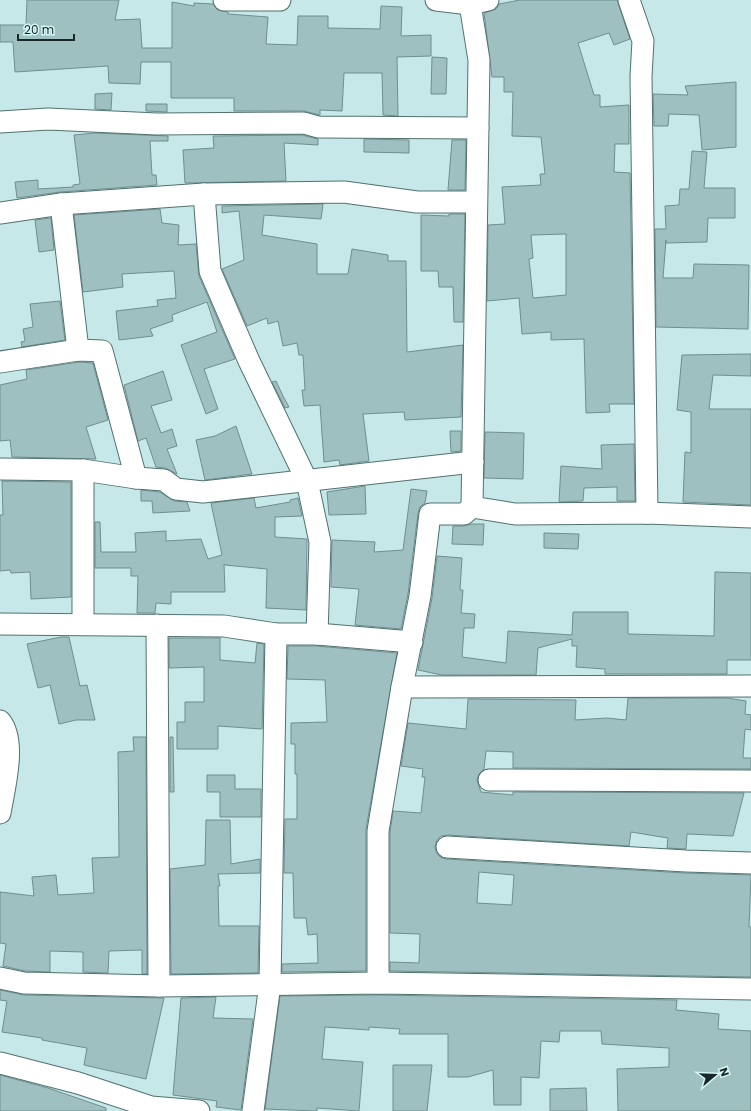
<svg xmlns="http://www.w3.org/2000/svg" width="751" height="1111" viewBox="0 0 751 1111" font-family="Poppins,sans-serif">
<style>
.building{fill:#9fc0c0;stroke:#6f8e8f;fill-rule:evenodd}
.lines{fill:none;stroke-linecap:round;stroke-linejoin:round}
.minor-casing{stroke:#527171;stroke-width:23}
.minor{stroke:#fff;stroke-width:21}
</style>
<rect width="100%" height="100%" fill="#c6e8e8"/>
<!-- building -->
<g class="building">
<polygon points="27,0 119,0 115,20 140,19 142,48 172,48 172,2 194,6 194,3 213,4 218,10 228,12 228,14 268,17 266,44 297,45 298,16 328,16 328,28 380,29 381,6 402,7 401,36 431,35 431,56 397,57 398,116 383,115 382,73 344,73 342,111 320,110 320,115 304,111 234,111 234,98 171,98 171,62 141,62 140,84 109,83 108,66 15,72 13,42 0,42 0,25 26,25"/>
<path d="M 520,0 L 617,0 L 630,39 L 614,45 L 609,33 L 578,43 L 594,95 L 600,95 L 600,107 L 629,105 L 629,144 L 615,144 L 614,172 L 630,173 L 634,404 L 609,404 L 610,412 L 586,413 L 584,339 L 551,340 L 551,332 L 522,334 L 519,298 L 487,301 L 488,225 L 505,224 L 502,187 L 541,185 L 540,174 L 545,174 L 541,137 L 512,136 L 513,92 L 504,92 L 504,77 L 492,77 L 484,13 L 496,9 L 499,4 ZM 566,234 L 566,295 L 533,298 L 529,259 L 533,258 L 531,235 Z"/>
<polygon points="432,57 447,58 446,94 431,94"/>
<polygon points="736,82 736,147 702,150 699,115 669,114 668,126 654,126 653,94 688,95 685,86"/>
<polygon points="112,93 111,110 95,109 95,94"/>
<polygon points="146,104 167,104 167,112 146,111"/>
<polygon points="94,133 168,136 168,141 150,141 152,175 156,175 157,185 60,192 17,198 15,182 38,180 38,189 73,187 73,185 80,184 74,135"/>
<polygon points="302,135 318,139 318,145 284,143 286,181 185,183 183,150 214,148 213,136"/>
<polygon points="364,139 409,140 409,153 364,152"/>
<polygon points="452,140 466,140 465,190 448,190"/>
<polygon points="692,151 707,152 704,188 735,188 735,218 708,218 707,242 666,243 666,240 663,278 693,278 694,264 749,265 748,329 656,327 655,229 666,229 665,206 679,205 680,189 689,189"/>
<polygon points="323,204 321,219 264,215 262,235 317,244 317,274 348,274 352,249 388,255 388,261 406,261 407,352 463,345 461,417 405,420 404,412 363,414 369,461 340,465 339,460 324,462 320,405 304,406 302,390 305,390 303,355 299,355 297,343 283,346 278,321 268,324 267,318 247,326 222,269 244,260 239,211 222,213 222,206"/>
<polygon points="160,209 162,223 179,225 178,245 196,244 199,276 235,359 204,369 218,409 206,414 181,345 217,332 207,302 172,315 173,321 150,329 153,336 119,340 116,311 158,306 157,300 176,298 174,271 122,274 123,287 83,292 74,215"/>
<polygon points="449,214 465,214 463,322 454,322 453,287 439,287 438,271 421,271 421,215 449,216"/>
<polygon points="51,218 54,250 39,252 35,220"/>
<polygon points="60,301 65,340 22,347 21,342 25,341 23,329 33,327 30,304"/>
<polygon points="751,354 751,376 713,375 709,409 751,409 751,505 683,502 685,452 691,453 691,412 677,410 682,355"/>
<polygon points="79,362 93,363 108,420 86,427 96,459 12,457 10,440 0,441 0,385 27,379 26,370"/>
<polygon points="163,371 172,400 151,406 161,433 172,429 177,446 167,449 177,474 165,468 156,467 146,438 138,441 124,385"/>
<polygon points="276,381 283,396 289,407 285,408 272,382"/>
<polygon points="236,426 252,474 205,480 196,440 215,436"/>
<polygon points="450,431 461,431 461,451 451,452"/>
<polygon points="485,432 524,433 523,479 484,478"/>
<polygon points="634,444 635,501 617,501 617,487 584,488 583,501 559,502 561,466 602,469 601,445"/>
<polygon points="2,481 71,482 71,597 31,599 30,572 11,573 10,570 0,571 0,515 3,515"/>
<polygon points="365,486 366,514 329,515 327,492"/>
<polygon points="411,489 427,491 425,503 420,507 418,513 408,594 401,629 355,625 359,589 331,587 332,540 375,542 374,552 403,550"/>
<polygon points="141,490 160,492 174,501 187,502 190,511 153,513 152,501 141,501"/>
<polygon points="254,498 256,508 290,502 290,500 298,498 302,516 275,517 275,537 307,539 306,610 266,608 267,569 225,565 224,564 225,592 171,592 171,604 156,603 155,613 137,613 138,576 131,576 131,568 95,568 95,522 100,522 101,552 136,552 135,533 166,531 166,541 201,539 208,559 222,555 211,503"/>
<polygon points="471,524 484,524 483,545 452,544 453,526 464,526"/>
<polygon points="544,533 579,534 578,549 544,548"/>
<polygon points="437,556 462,558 460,590 463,590 461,613 475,614 474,628 464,628 462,657 506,663 508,631 572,635 573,612 628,612 628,634 714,636 715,572 751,573 751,660 727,660 727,674 605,674 605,669 576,667 577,646 572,646 572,639 538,648 536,675 442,675 418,670 432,598"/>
<polygon points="61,637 69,637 80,686 87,685 95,720 76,720 59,724 50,685 38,688 27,644"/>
<polygon points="169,638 220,638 220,660 255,663 257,643 264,644 262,729 218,726 218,749 177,749 177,722 185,722 185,702 204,702 204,667 169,668"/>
<polygon points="288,646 316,646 397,653 366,829 366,971 282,972 282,964 318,963 317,934 308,935 306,918 294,918 293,873 284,873 285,819 297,819 297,774 295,774 295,744 291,744 291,723 327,722 325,680 287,679"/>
<path d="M 628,698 L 727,698 L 746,701 L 745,714 L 751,715 L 751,730 L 745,729 L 743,758 L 751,758 L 751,769 L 513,768 L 513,752 L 486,751 L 484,769 L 479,774 L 477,780 L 481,792 L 513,795 L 513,792 L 744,793 L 733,836 L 687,834 L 686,849 L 667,848 L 668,838 L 631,832 L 629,846 L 448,835 L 441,836 L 437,840 L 435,846 L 436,852 L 440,857 L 446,859 L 685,873 L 751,875 L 749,927 L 751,927 L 751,977 L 390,971 L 390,962 L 419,963 L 420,934 L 390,933 L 390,832 L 393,811 L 421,813 L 425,777 L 422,777 L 423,769 L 401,766 L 408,723 L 466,729 L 468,699 L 576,700 L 575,720 L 607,718 L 626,720 ZM 479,872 L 514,875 L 512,905 L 477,903 Z"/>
<polygon points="133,737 146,737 147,974 142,974 142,950 109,951 108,973 83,972 83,952 50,951 50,972 25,971 3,966 6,944 0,943 0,892 34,896 32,877 56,875 58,895 94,893 92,858 119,857 118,752 134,751"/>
<polygon points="170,737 173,737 174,792 170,792"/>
<polygon points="207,775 235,775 235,789 261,789 261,817 220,817 220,792 207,792"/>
<polygon points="206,820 230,820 231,864 260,859 260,873 218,874 220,886 218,886 219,926 259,926 258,973 171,974 170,869 205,865"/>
<polygon points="0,990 24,995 164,998 146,1079 84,1065 87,1048 42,1040 42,1038 2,1032 7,1001 0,1000"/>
<polygon points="378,995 677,1000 676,1010 719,1014 718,1029 751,1031 751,1111 618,1111 617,1069 669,1067 669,1048 602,1044 601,1031 560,1031 559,1042 541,1041 539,1078 521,1077 521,1105 494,1105 493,1070 468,1077 448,1077 448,1034 399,1034 400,1029 369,1027 369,1030 325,1027 322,1059 363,1062 359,1111 317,1108 317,1111 265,1109 280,996"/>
<polygon points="216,997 213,1018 253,1019 241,1110 216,1107 217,1101 173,1095 181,998"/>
<polygon points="393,1065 432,1065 427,1111 393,1111"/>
<polygon points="0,1075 48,1088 106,1108 106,1111 0,1111"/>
<polygon points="586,1088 587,1111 550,1111 550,1089"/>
</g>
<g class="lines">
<defs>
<g id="minor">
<polyline points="224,0 280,0"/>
<polyline points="436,0 470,4 488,0"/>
<polyline points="629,0 643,41 641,76 647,513"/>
<polyline points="470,4 479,60 472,507 515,514 647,513 751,517"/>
<polyline points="0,122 48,119 157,124 304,123 318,127 478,128"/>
<polyline points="204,194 210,271 249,361 307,481 320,542 317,634"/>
<polyline points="61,204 78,350"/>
<polyline points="0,213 61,204 204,194 344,192 417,202 476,202"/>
<polyline points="0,362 78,350 102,351 136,478"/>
<polyline points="0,469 83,470 136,478 164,480 176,489 203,492 473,462"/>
<polyline points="0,624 224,626 276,634 317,634 412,642"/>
<polyline points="83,624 83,470"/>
<polyline points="157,625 159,986"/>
<polyline points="402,687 751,686"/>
<path d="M 0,721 C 17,741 4,789 0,813"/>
<polyline points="489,780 751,781"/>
<polyline points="447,847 686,861 751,863"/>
<polyline points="0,978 24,983 159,986 378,983 751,989"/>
<polyline points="378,983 378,831 402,687 420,596 430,514 464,514 472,507"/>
<polyline points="0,1063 78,1083 151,1107 199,1111"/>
<polyline points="253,1111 270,984 276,634"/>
</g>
</defs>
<!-- minor casing -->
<use href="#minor" class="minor-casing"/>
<!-- minor -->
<use href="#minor" class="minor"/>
</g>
<!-- north arrow -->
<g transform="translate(715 1075) rotate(71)" stroke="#d3f6f6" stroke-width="3" paint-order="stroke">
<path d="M0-3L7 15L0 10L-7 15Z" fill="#1a2728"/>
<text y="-6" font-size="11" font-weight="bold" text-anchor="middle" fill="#1a2728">N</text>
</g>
<!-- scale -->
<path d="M18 34v6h56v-6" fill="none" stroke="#1a2728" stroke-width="2"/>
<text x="24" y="34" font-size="12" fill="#1a2728" stroke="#d3f6f6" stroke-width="3" paint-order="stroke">20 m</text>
</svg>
